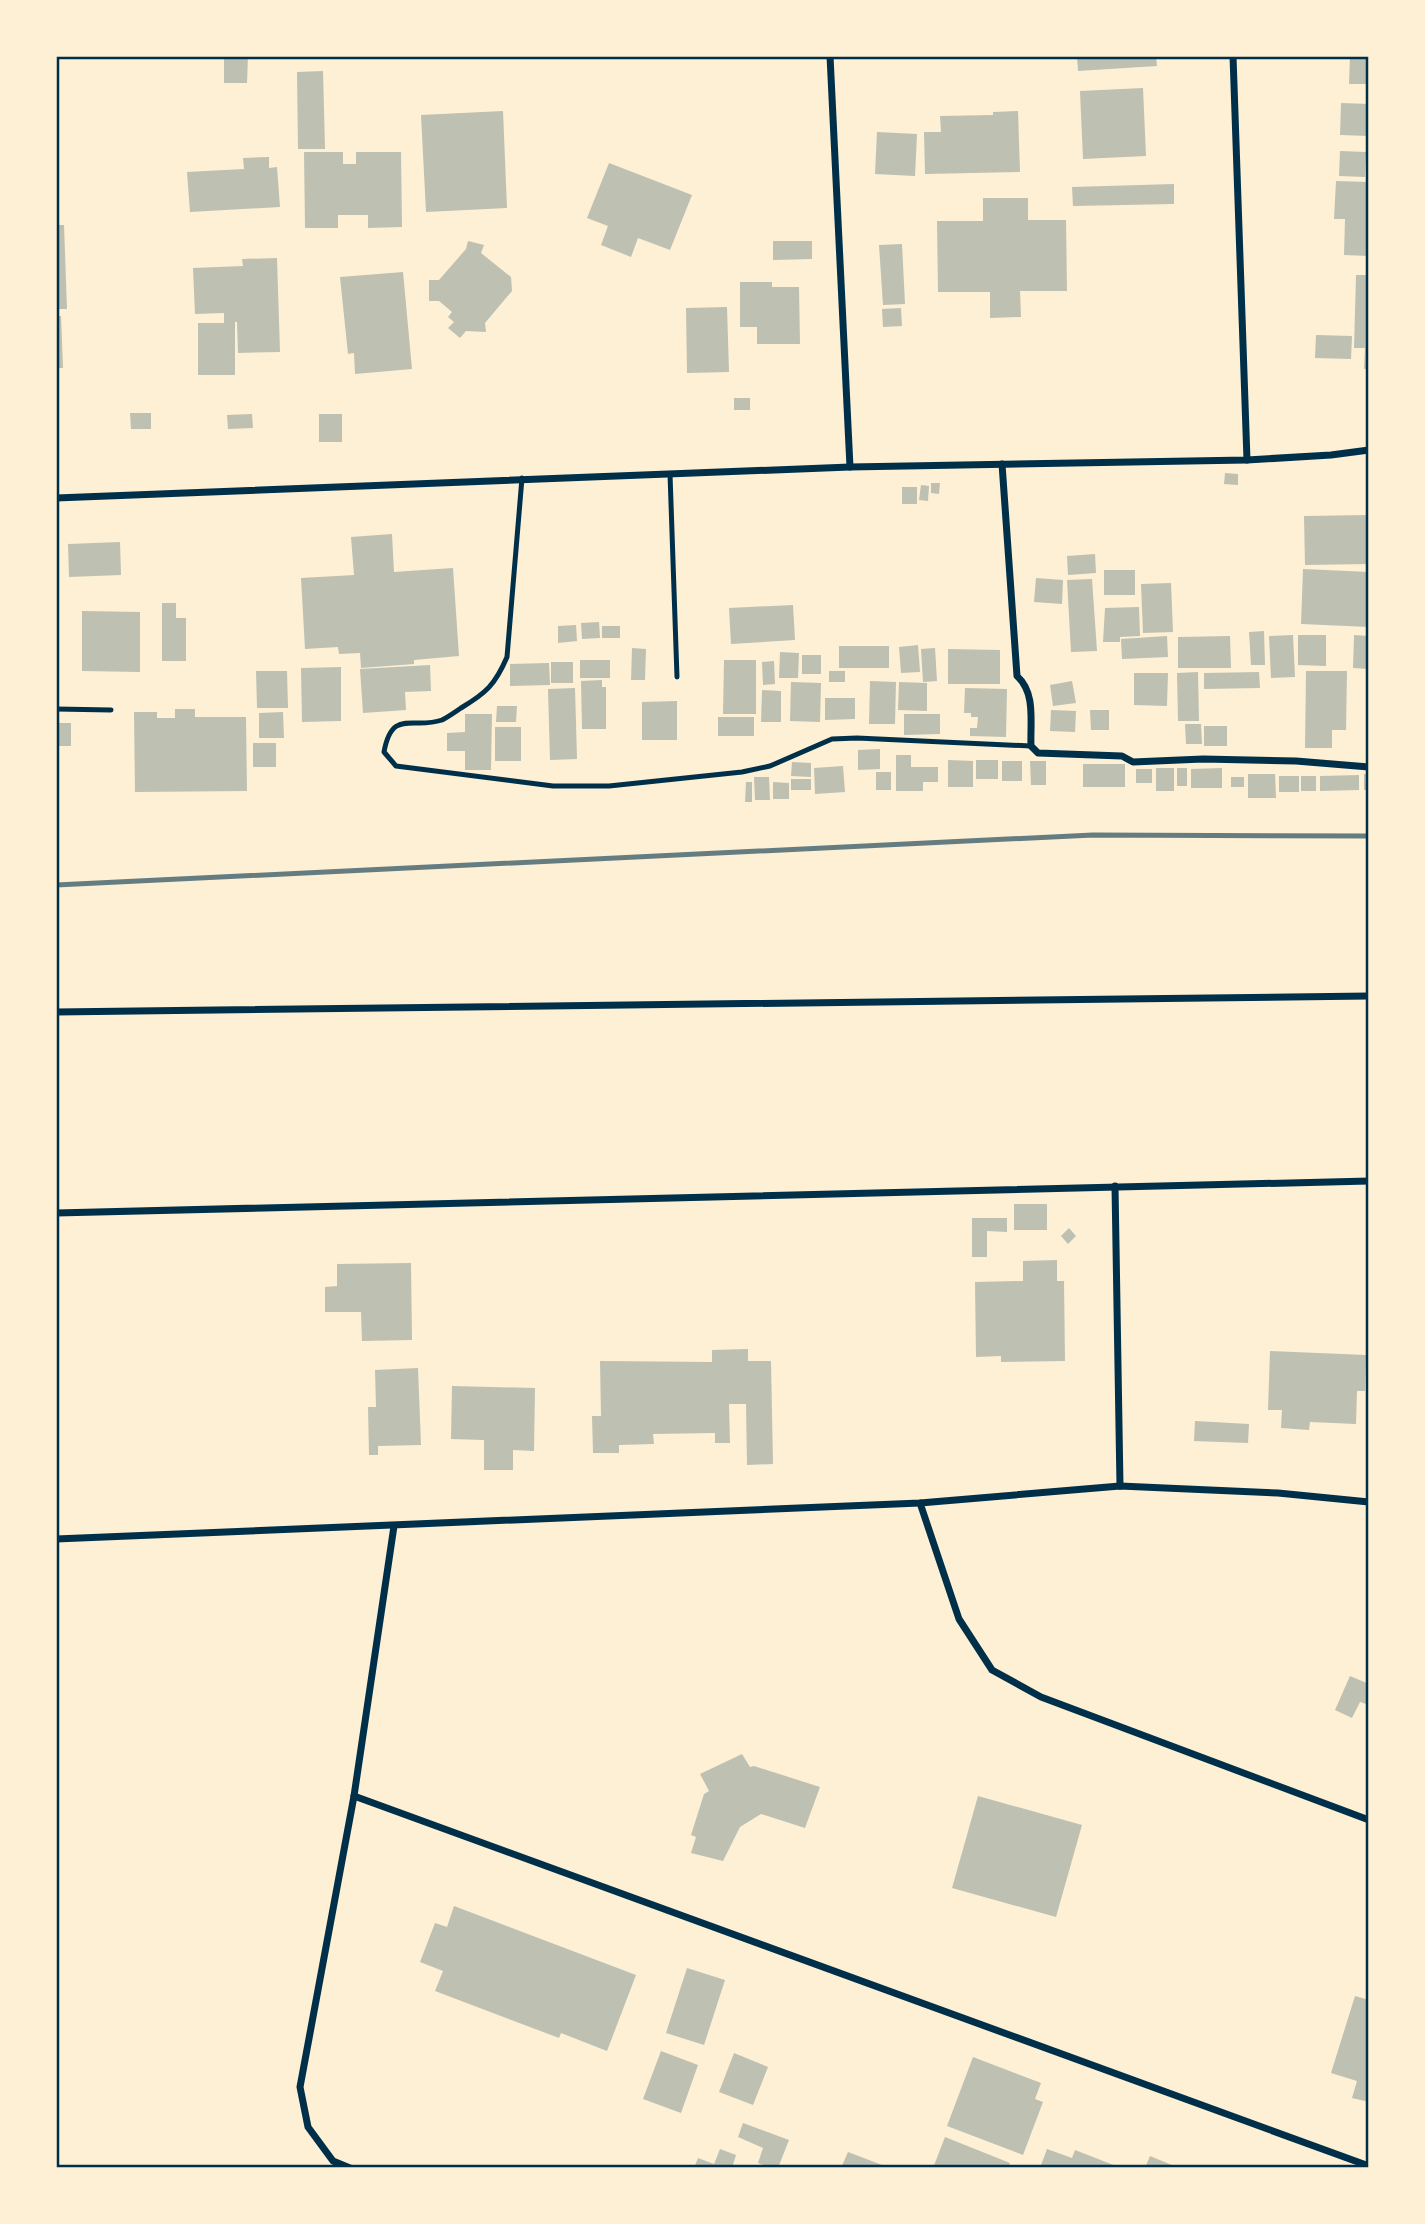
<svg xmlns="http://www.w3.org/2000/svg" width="1425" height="2224" viewBox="0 0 1425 2224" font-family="'Sofia Sans Condensed',sans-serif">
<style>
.building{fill:#bec0b2}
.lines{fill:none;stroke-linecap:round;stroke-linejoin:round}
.service{stroke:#003049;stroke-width:5}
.minor{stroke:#003049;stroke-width:7}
.rail{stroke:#657d81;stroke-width:5}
.neatline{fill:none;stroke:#003049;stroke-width:2.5}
</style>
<rect width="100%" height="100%" fill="#fdf0d5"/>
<!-- building -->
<g class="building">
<polygon points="224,56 248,56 247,83 224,83"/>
<polygon points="1077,56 1156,56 1157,66 1078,71"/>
<polygon points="1350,56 1369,56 1369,84 1349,84"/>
<polygon points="323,71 325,149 298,149 297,72"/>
<polygon points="1143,88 1146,156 1083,159 1080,91"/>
<polygon points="1341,103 1369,104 1369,136 1340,135"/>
<polygon points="503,111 507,208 426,212 421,115"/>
<polygon points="1018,111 1020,172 925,174 924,132 941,132 940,116 993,115 993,112"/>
<polygon points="877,132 917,134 915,176 875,174"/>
<polygon points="1340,151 1366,152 1365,177 1339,176"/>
<polygon points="304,152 343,152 343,164 356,164 356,152 401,152 402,227 368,228 368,215 338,215 338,228 305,228"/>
<polygon points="269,157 269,168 277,167 280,207 190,212 187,172 244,169 243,158"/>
<polygon points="609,163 692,195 670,250 638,238 631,257 601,245 608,226 587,218"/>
<polygon points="1336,181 1369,182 1369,256 1344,255 1345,219 1334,219"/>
<polygon points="1174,184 1174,204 1073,206 1072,187"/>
<polygon points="983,198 1028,198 1028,220 1066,220 1067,291 1020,291 1021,317 990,318 990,292 938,292 937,221 983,221"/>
<polygon points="56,225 64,225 67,309 56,309"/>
<polygon points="468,241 484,245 481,253 511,277 512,291 485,323 486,332 466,331 460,338 448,328 454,322 448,317 452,312 439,301 429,301 429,280 439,280 466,249"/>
<polygon points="773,241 812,241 812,259 773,260"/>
<polygon points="902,244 905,304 883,305 879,245"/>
<polygon points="277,258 280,352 238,353 237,322 235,322 235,375 198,375 198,323 224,323 224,313 195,314 193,268 243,266 242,259"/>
<polygon points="403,272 412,369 355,374 354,353 348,354 340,277"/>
<polygon points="1356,275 1369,275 1369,369 1364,369 1365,348 1354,348"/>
<polygon points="740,282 772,282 772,287 799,287 800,344 757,344 757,327 740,327"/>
<polygon points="727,307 729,372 687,373 686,308"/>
<polygon points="901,308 902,326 883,327 882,309"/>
<polygon points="56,316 61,316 63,368 56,368"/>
<polygon points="1316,335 1352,336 1351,359 1315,358"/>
<rect x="734" y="398" width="16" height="12"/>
<polygon points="130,413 151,413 151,429 131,429"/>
<polygon points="252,414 253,428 228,429 227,415"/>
<rect x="319" y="414" width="23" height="28"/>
<polygon points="1225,473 1238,474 1238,485 1224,484"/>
<polygon points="931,483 940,483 939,494 931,493"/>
<polygon points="921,485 929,486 928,501 919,500"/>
<rect x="902" y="487" width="15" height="17"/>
<polygon points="1369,515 1369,564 1305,565 1304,516"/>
<polygon points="392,534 394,572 453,568 459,656 414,660 414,664 361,668 360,653 339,654 338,647 305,649 301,578 354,575 351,537"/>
<polygon points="120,542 121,575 69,577 68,544"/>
<polygon points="1095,554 1096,573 1068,575 1067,556"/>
<polygon points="1303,569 1369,572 1369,627 1301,624"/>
<rect x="1104" y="570" width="31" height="25"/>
<polygon points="1036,578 1063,580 1062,604 1034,602"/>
<polygon points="1092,579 1097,651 1071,652 1067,580"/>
<polygon points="1171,583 1173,632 1143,633 1141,584"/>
<polygon points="162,603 176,603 176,618 186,618 186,661 162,661"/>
<polygon points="793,605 795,640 731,644 729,608"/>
<polygon points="1139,607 1140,636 1120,637 1120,642 1103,642 1105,608"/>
<polygon points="82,611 140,612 140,672 82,671"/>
<polygon points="599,622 600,638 582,639 581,623"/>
<polygon points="576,625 577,641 558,643 558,626"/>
<rect x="602" y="626" width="18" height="12"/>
<polygon points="1264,631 1265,665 1251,665 1249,632"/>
<polygon points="1293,635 1295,677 1271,678 1269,636"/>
<polygon points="1298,635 1326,635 1326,666 1298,665"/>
<polygon points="1354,635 1369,636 1369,669 1353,668"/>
<polygon points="1167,636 1168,657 1122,659 1121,639"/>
<polygon points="1230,636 1231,668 1178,668 1178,637"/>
<polygon points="918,645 920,672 901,673 899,647"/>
<rect x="839" y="646" width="50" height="22"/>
<polygon points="632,648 646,649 645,680 631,680"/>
<polygon points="935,648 937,681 923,682 921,649"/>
<polygon points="948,649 1000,650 1000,684 948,684"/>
<polygon points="780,652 799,653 798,678 779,678"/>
<rect x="802" y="655" width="19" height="19"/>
<rect x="580" y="660" width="30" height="18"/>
<polygon points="724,660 756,660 756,714 723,714"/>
<polygon points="774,661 775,684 763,685 762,662"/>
<rect x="551" y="662" width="22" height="21"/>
<polygon points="549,663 550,685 510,686 510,664"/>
<polygon points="430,665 431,691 405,692 406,710 363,713 360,669"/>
<polygon points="341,667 341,721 302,722 301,668"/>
<polygon points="256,671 287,671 288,708 257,708"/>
<rect x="829" y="671" width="16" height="11"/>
<polygon points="1306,671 1347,671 1346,730 1332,730 1332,748 1305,748"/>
<polygon points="1198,672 1199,721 1178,721 1177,673"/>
<polygon points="1259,672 1260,688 1204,689 1204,673"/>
<polygon points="1134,673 1168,673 1167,706 1134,705"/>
<polygon points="602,680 602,687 606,687 606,729 582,729 581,681"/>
<polygon points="870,681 896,682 895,724 869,724"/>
<polygon points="1072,681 1076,703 1053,706 1050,685"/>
<polygon points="791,682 821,683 820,722 790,721"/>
<polygon points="899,682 927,683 927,711 898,710"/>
<polygon points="575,688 577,759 550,760 548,689"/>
<polygon points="965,688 1007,689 1006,737 970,736 970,728 977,728 978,717 971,717 971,713 964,713"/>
<polygon points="762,690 781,691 781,722 761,722"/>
<polygon points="825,698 855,698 855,719 825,720"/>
<polygon points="677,701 677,740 642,740 642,702"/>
<polygon points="497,706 517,706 516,722 496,722"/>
<polygon points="175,709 195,709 195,717 246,717 247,791 135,792 134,712 157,712 157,718 175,718"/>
<polygon points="1051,710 1076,711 1075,732 1050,731"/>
<polygon points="1090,710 1109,710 1109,730 1091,730"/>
<polygon points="283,712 284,738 259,738 259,713"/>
<polygon points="465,714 492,714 491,770 465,770 465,751 447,751 447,733 465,732"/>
<polygon points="904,714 940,714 940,734 904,735"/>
<rect x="718" y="717" width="36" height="19"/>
<rect x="56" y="723" width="15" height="23"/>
<polygon points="1185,724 1201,724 1202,744 1186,744"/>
<rect x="1204" y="726" width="23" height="20"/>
<rect x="495" y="727" width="26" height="34"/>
<rect x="253" y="743" width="23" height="24"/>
<polygon points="880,749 880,769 858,770 858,750"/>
<polygon points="896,755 911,755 911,767 938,767 938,782 923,782 923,791 896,791"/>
<polygon points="948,760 973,761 973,787 948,787"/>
<rect x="976" y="760" width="22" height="19"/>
<rect x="1002" y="761" width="20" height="20"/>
<polygon points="1030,761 1046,761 1046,785 1031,785"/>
<polygon points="792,762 811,763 811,777 791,776"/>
<rect x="1083" y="764" width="42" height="23"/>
<polygon points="843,766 845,792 815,794 814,768"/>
<rect x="1156" y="768" width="18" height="23"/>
<rect x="1177" y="768" width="10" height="18"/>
<polygon points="1222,768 1222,788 1191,788 1191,769"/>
<rect x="1136" y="769" width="16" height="14"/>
<rect x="876" y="772" width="15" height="18"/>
<polygon points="1248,774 1275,774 1276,798 1248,798"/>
<rect x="1364" y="774" width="5" height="16"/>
<polygon points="1359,775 1359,790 1320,791 1320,776"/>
<rect x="1279" y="776" width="20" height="16"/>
<rect x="1301" y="776" width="15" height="15"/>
<polygon points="754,777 769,777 770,800 755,800"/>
<rect x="1231" y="777" width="13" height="10"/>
<rect x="791" y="779" width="20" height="11"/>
<polygon points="746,782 752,782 752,802 745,802"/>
<polygon points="773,782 789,783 789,799 773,799"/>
<rect x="1014" y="1204" width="33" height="26"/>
<polygon points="972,1218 1007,1218 1007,1232 987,1231 987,1257 972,1257"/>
<polygon points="1069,1228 1076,1236 1068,1244 1061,1236"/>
<polygon points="1057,1260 1057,1281 1064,1281 1065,1361 1001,1362 1001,1356 976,1357 975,1282 1023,1281 1023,1261"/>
<polygon points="411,1263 412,1340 362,1341 361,1312 325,1312 325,1287 337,1286 337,1264"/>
<polygon points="748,1349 748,1361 771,1361 773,1464 747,1465 746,1404 729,1404 730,1443 715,1443 715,1433 653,1434 654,1444 619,1445 619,1453 593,1453 592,1416 601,1416 600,1361 712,1362 712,1350"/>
<polygon points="1270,1351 1366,1355 1365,1391 1357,1391 1356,1424 1310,1422 1309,1430 1281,1428 1282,1410 1268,1410"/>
<polygon points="418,1368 421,1445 378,1446 378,1455 369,1455 368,1407 376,1407 375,1370"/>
<polygon points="452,1386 535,1388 534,1451 513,1450 513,1470 484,1470 484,1440 451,1439"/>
<polygon points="1195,1421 1249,1424 1248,1443 1194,1441"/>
<polygon points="1350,1676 1369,1684 1369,1705 1360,1702 1352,1718 1335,1710"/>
<polygon points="742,1754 750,1767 754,1766 820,1787 805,1828 761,1814 740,1827 723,1861 691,1853 696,1837 691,1835 704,1794 709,1791 700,1774"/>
<polygon points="978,1796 1082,1825 1056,1917 952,1888"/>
<polygon points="454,1906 636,1975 607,2051 561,2033 559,2038 435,1991 443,1971 420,1962 435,1923 447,1927"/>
<polygon points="687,1968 725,1980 704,2045 666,2033"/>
<polygon points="1355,1996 1369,2000 1369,2102 1352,2098 1357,2081 1331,2073"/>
<polygon points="661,2051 698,2065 681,2113 643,2099"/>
<polygon points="734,2053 768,2067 753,2105 719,2092"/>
<polygon points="973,2057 1041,2083 1035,2099 1043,2102 1023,2155 947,2126"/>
<polygon points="743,2123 789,2140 778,2168 771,2168 758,2163 763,2148 738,2137"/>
<polygon points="945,2137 1010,2163 1008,2168 933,2168"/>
<polygon points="720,2149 736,2155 732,2168 694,2168 698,2158 714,2164"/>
<polygon points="1047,2149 1072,2158 1075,2150 1116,2166 1115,2168 1040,2168"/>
<polygon points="848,2152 890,2168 841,2168"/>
<polygon points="1150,2156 1179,2168 1145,2168"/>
</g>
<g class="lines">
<!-- service -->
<g class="service">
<polyline points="670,474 677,677"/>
<path d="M 522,478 L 507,657 C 495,685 486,693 461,708 C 455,712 448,717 442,720 C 413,730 392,708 384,752 L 396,766 L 553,786 L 609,786 L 742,772 L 770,766 L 832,739 L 857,738 L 1031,746"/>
<polyline points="56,709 111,710"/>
</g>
<!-- minor -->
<g class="minor">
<polyline points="830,56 850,467"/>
<polyline points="1233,56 1247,460"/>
<path d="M 1002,464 L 1017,676 C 1036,693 1030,722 1031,746 L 1038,753 L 1122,756 L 1133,762 L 1203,759 L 1296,761 L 1369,767"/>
<polyline points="56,498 850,467 1247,460 1331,455 1369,450"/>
<polyline points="56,1012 1369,996"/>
<polyline points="1115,1186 1120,1486"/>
<polyline points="56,1213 1369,1181"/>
<polyline points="920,1503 959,1619 992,1670 1041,1697 1369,1820"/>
<polyline points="56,1539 920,1503 1120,1486 1278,1493 1369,1502"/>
<polyline points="354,1796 1369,2166"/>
<polyline points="350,2168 333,2161 308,2127 300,2087 354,1796 394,1526"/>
</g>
<!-- rail -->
<polyline class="rail" points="56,885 1093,835 1369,836"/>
</g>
<!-- border -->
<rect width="1425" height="2224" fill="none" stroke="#fdf0d5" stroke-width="116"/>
<rect x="58" y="58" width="1309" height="2108" class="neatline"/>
</svg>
